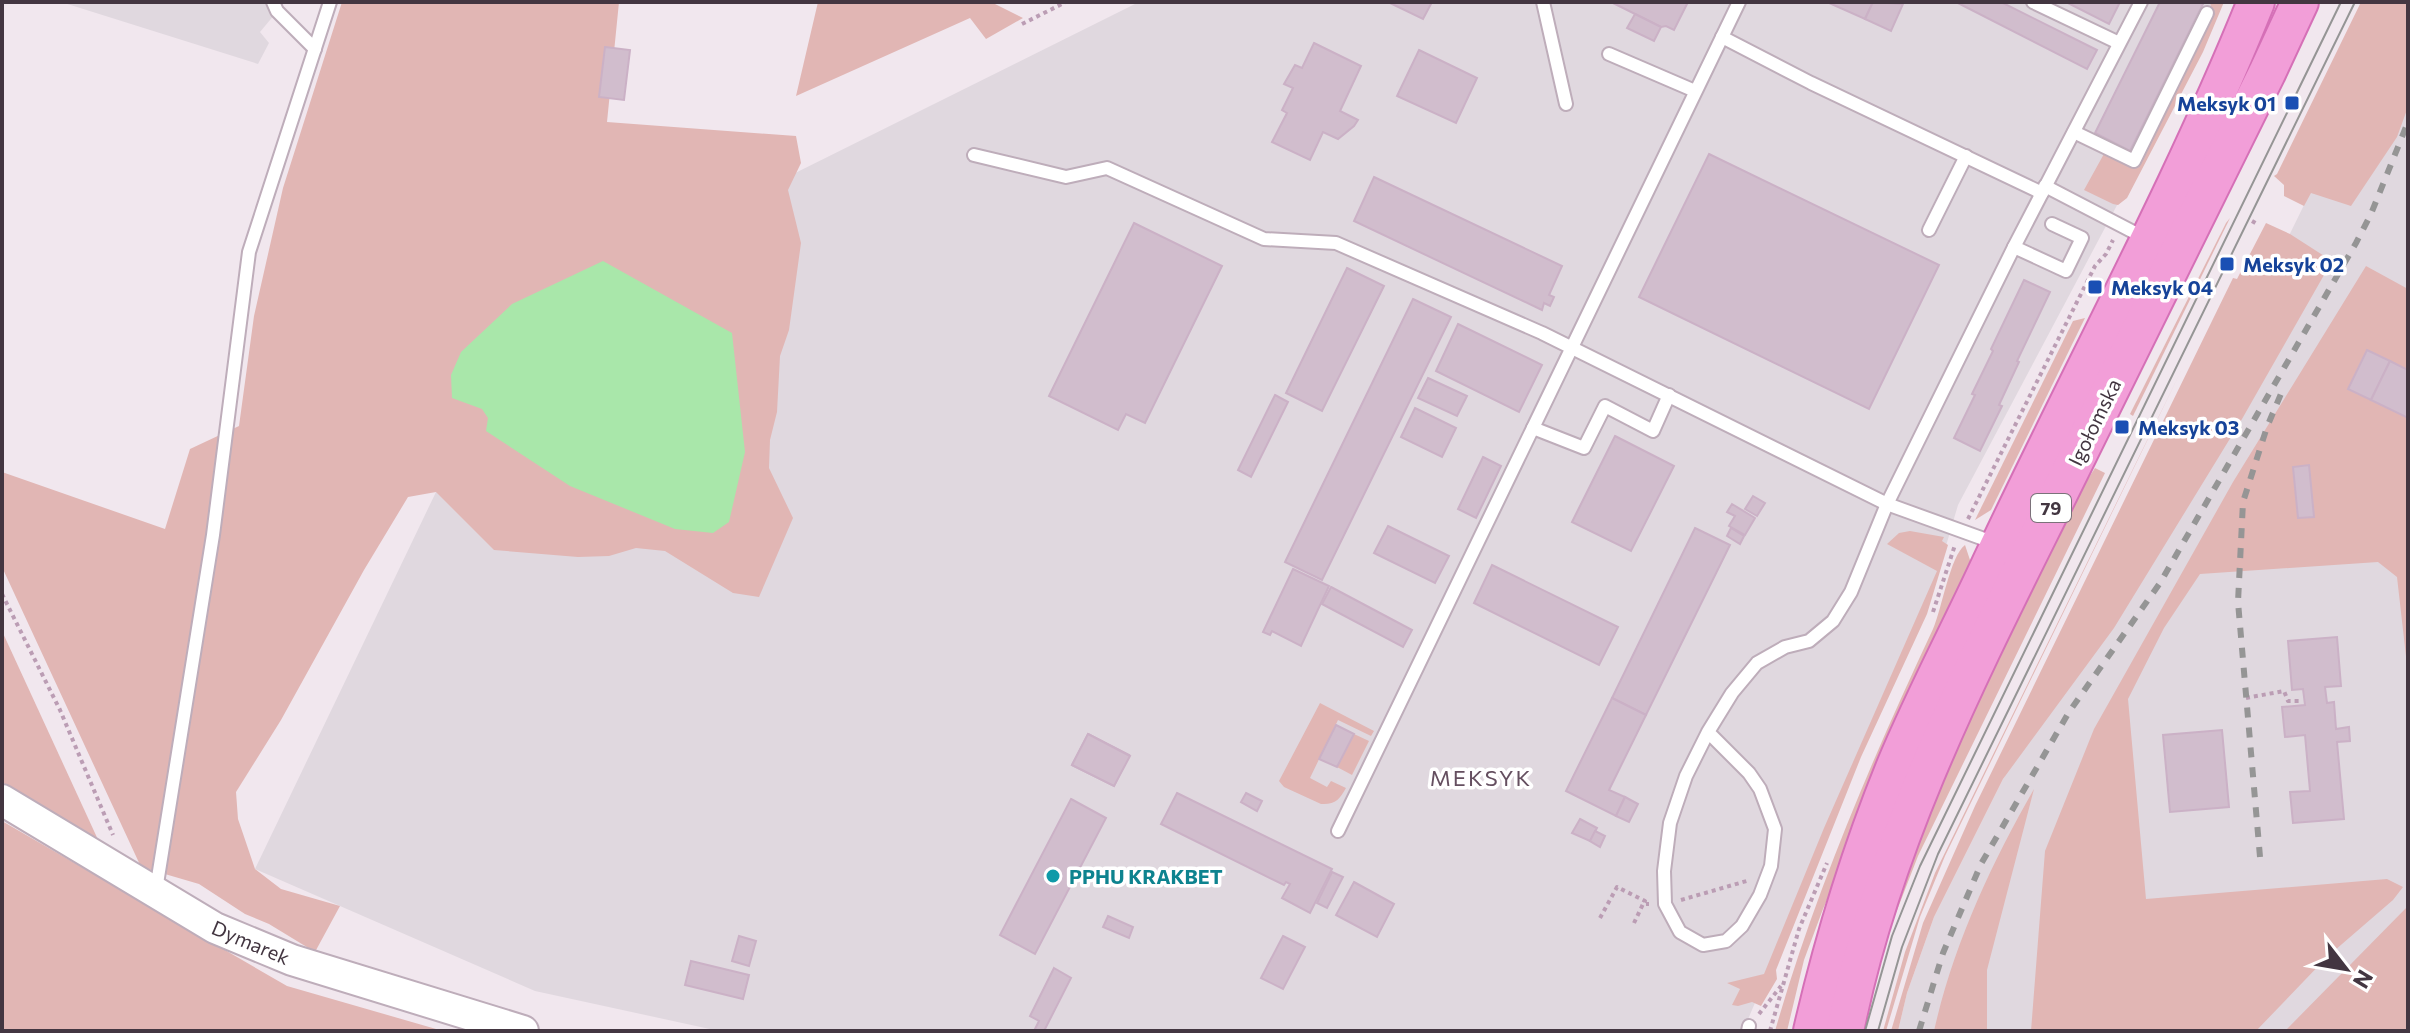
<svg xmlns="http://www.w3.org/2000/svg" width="2410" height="1033" viewBox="0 0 2410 1033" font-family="Commissioner,sans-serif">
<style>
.industrial{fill:#e0d8df}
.green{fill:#e1b6b4}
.water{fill:#a9e7aa}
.building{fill:#d1bdcd;stroke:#cbb1c6;stroke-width:2}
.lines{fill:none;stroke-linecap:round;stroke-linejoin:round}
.service-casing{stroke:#beadba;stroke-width:16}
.tertiary-casing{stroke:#beadba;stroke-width:34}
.primary-casing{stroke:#d570b7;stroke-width:40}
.path{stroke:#bb9db4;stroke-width:4;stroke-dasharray:4 4;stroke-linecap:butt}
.service{stroke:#fff;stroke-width:12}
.tertiary{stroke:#fff;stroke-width:30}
.primary{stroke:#f29ed8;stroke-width:36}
.tram{stroke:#959595;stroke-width:2}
.rail{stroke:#959595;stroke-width:6;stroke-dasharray:10 10;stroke-linecap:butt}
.transit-dot{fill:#1a4fb4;stroke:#fff;stroke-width:3}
.culture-dot{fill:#0f9aa8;stroke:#fff;stroke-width:3}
.labels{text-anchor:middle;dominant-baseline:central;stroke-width:7;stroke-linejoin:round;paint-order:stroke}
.shield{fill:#fff;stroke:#7b727a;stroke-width:2}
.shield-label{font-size:18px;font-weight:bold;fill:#433641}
.transit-label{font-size:20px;font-weight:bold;fill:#164399;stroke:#fff;text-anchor:start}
.street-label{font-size:20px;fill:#433641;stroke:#fff}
.culture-label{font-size:20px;font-weight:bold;fill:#0d838f;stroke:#fff;text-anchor:start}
.neighbourhood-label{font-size:22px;letter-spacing:2px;fill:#654f60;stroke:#fff}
</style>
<rect width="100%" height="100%" fill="#f1e7ee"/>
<!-- industrial -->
<g class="industrial">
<polygon points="61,2 285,2 260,32 269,43 258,64"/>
<polygon points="1139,2 2210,2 2213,17 2194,60 1958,505 1938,573 1743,1031 719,1031 535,991 255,869 436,492 514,313"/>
<polygon points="2408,2 2408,1031 1898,1031 1907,993 1934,917 2003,779 2253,309 2352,107"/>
</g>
<!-- green -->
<g class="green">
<polygon points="342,2 619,2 607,122 796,136 801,163 788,190 801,243 789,330 780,356 777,412 770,440 769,468 793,518 759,597 733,593 665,551 636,548 609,556 578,557 494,550 436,492 408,497 364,570 281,720 236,792 238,819 255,869 281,889 340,906 315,952 269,924 245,914 199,884 141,867 2,567 2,472 165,529 190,449 239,426 254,316 283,188"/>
<polygon points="818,2 991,2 1023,18 986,39 970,18 796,96"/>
<polygon points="2210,2 2224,2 2203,52 2127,198 2118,205 2113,204 2084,190 2105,152 2132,167 2138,167 2142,161 2213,17"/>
<polygon points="2361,2 2408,2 2408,107 2397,137 2351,206 2311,193 2304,206 2284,196 2284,185 2274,176 2277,174"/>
<polygon points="2230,218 2133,416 2130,414 2226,223"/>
<polygon points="2266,223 2290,234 2332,261 2242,419 2114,628 2003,779 1934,917 1907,993 1898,1031 1891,1031 1923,923 1975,806 2233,278 2237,279"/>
<polygon points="2366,266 2408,289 2408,674 2397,577 2378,562 2200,574 2164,628 2128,699 2146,899 2387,879 2403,887 2393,900 2327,957 2256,1031 2031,1031 2045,851 2094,729 2233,482"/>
<polygon points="2085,318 1991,510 1975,520 2073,321"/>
<polygon points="2182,369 1945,856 1920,917 1886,1031 1883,1031 1905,952 1935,873"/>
<polygon points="2095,468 2105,473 1918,856 1877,962 1921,818 2070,507"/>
<polygon points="1910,531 1944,537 1942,541 1948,545 1927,614 1861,757 1776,970 1777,979 1761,1006 1752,1002 1738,1006 1732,1005 1740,989 1727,983 1764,974 1824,828 1937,571 1887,544 1899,533"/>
<path d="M 1965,545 L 1972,566 L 1823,909 L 1804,960 L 1787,1031 L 1775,1031 C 1815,892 1872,759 1933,629 C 1942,609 1950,556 1965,545 Z"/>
<polygon points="2,631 100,844 2,782"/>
<path d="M 1320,703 L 1374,731 L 1371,736 L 1338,720 L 1310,778 L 1327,787 L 1331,781 L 1346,788 C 1340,799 1335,805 1321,804 L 1284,787 L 1279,781 Z"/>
<polygon points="1354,734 1369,741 1352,775 1337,767"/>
<path d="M 2034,789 L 1987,970 L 1987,1031 L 1934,1031 C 1953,946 1991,864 2034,789 Z"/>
<polygon points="2,821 287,986 443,1031 2,1031"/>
<polygon points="2408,906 2408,1031 2285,1031"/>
</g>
<!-- water -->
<polygon class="water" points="603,261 732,333 745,452 729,522 713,533 675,529 570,486 486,431 488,418 482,409 452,398 451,375 461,352 512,304"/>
<!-- building -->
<g class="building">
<polygon points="1388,2 1432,2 1423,19"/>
<polygon points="1611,2 1688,2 1674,30 1666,26 1661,27"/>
<polygon points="1827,2 1873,2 1865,19"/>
<polygon points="1873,2 1903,4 1891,31 1865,19"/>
<polygon points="1956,2 2001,2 2097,50 2087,69"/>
<polygon points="2066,2 2120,2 2109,24"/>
<polygon points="2160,2 2204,2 2130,151 2095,133"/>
<polygon points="1635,14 1661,27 1654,41 1627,28"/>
<polygon points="1314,43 1361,66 1340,111 1358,120 1354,126 1338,139 1323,132 1310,160 1272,142 1287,113 1282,110 1293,88 1284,84 1295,65 1302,68"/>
<polygon points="605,47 630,50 624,100 599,97"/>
<polygon points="1419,50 1477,78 1456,123 1397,96"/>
<polygon points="1709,154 1939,265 1869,409 1639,297"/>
<polygon points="1374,177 1562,266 1549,295 1554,297 1550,306 1544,303 1542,310 1354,221"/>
<polygon points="1134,223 1222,266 1145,423 1126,414 1118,430 1049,396"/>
<polygon points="1347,268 1384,286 1322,411 1286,393"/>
<polygon points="2024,280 2050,292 2017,361 2019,362 1999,405 2002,406 1980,451 1954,438 1975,395 1972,394 1993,351 1991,349"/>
<polygon points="1413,299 1451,317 1322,580 1285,562"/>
<polygon points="1458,324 1542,365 1519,412 1436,371"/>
<polygon points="2367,350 2390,361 2371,400 2348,389"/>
<polygon points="2390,361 2408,370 2408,418 2371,400"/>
<polygon points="1428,378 1467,396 1457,416 1418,398"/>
<polygon points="1275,395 1288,402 1251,477 1238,470"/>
<polygon points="1415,408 1456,428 1442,457 1401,437"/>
<polygon points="1615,436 1674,466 1631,551 1572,522"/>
<polygon points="1483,457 1501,466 1476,518 1458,509"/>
<polygon points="2309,465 2314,517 2298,518 2293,467"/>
<polygon points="1753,496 1765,503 1757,516 1745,509"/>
<polygon points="1732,504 1755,518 1745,535 1729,526 1735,516 1727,512"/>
<polygon points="1388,526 1449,556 1435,583 1374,553"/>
<polygon points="1695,528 1730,545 1646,715 1612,698"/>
<polygon points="1731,528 1744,536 1740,544 1727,536"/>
<polygon points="1492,565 1618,627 1599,665 1474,603"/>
<polygon points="1293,569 1329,586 1301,646 1272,631 1270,635 1263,632"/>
<polygon points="1331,587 1412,630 1403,647 1322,604"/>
<polygon points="2337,637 2341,686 2325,687 2327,703 2334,702 2336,729 2349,727 2350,741 2337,742 2344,819 2293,823 2290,792 2310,791 2305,735 2285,737 2282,707 2305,705 2303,689 2292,690 2288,641"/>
<polygon points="1612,698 1646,715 1609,790 1625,797 1616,816 1566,791"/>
<polygon points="1336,725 1354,734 1337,767 1319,759"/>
<polygon points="2222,730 2229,807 2170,812 2163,735"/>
<polygon points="1088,734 1129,755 1114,786 1072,765"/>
<polygon points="1088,734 1130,756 1114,786 1072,765"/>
<polygon points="1177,793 1332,869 1310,913 1282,898 1290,884 1286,882 1284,885 1161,824"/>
<polygon points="1246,793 1262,801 1257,811 1241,802"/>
<polygon points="1625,797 1638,804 1629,822 1616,816"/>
<polygon points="1071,799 1106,818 1035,954 1000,935"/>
<polygon points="1580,819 1597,828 1590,841 1572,833"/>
<polygon points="1595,831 1605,836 1600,847 1590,841"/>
<polygon points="1332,872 1343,877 1327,908 1317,903"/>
<polygon points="1354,882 1394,904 1377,937 1336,915"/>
<polygon points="1108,916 1133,927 1129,938 1103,927"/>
<polygon points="739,936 756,941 749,966 732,961"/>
<polygon points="1283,936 1305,947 1283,989 1261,978"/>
<polygon points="691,961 749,975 743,999 685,985"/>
<polygon points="1054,968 1071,978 1044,1031 1034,1031 1039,1021 1030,1016"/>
</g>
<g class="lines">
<defs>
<g id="service">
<polyline points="273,2 277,11 315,49"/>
<polyline points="1543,2 1566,104"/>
<polyline points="2033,2 2119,43"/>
<polyline points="1722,37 1811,83 2042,193"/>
<polyline points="1609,54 1695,91"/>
<polyline points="2074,132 2134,161 2207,13"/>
<polyline points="974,155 1066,177 1107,168 1264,239 1336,243 1542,333 1887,504 1995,543"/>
<polyline points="2045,186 2145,238"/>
<polyline points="1929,230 1966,156"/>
<polyline points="2014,247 2066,271 2082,238 2052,224"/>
<polyline points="1533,428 1584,448 1605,406 1653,431 1669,395"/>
<polyline points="1708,732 1749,773 1760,789 1775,829 1771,866 1760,895 1742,926 1726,941 1703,945 1680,932 1665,904 1664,871 1670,823 1686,776 1708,732 1732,693 1757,663 1785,647 1809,641 1833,621 1851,592 1887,504 2014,247 2141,2"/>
<polyline points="1338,831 1739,2"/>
<polyline points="156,890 213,535 249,252 330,2"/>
<polyline points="1748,1031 1749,1026"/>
</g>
<polyline id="tertiary" points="2,800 215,928 292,960 523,1031"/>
<g id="primary">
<path d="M 1812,1031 C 1833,940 1860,852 1895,766 C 1922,701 1955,639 1985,575 C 2074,383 2177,198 2256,2"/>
<path d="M 1845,1031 C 1882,846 1966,681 2049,514 C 2122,367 2195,220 2267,73 L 2300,2"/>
</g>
</defs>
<!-- service casing -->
<use href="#service" class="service-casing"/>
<!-- tertiary casing -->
<use href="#tertiary" class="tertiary-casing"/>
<!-- primary casing -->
<use href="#primary" class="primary-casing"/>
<!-- path -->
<g class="path">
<polyline points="1022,24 1066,2"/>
<polyline points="2252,221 2257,224"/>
<polyline points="1968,519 2095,266 2106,254 2113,240"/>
<polyline points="2,594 60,710 113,835"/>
<polyline points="1933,612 1955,545"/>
<polyline points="2246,698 2284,691 2288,701 2301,701"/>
<polyline points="1681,900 1750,880"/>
<polyline points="1600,918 1617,887 1645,901 1643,904"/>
<polyline points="1634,923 1643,904 1649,904"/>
<polyline points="1759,1014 1781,986"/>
<polyline points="1770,1031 1799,929 1827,863"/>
</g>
<!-- service -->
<use href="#service" class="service"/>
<!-- tertiary -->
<use href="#tertiary" class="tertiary"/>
<!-- primary -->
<use href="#primary" class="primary"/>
<!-- tram -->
<g class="tram">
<polyline points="1865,1031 1892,936 1920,866 2341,2"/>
<polyline points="1878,1031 1902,947 1938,854 2355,2"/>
</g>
<!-- rail -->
<g class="rail">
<polyline points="2260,857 2238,602 2243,502 2267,427 2283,389"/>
<polyline points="1919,1031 1943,953 1981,864 2069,712 2160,583 2356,243 2371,214 2408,122"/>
</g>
</g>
<!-- markers -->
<g class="transit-dot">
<rect x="2284" y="95" width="16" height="16" rx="4"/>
<rect x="2219" y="256" width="16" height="16" rx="4"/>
<rect x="2087" y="279" width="16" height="16" rx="4"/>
<rect x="2114" y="419" width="16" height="16" rx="4"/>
</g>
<circle class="culture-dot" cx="1053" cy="876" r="8"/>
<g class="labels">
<!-- shield labels -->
<rect class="shield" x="2031" y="494" width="40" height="28" rx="6"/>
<g class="shield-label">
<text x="2051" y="508">79</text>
</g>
<!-- transit labels -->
<g class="transit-label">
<text x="2276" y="103" text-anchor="end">Meksyk 01</text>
<text x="2243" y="264">Meksyk 02</text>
<text x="2111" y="287">Meksyk 04</text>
<text x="2138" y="427">Meksyk 03</text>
</g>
<!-- street labels -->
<g class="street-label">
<text transform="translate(2094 422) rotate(-64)">Igołomska</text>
<text transform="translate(251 942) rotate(23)">Dymarek</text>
</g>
<!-- culture labels -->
<g class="culture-label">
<text x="1069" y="876">PPHU KRAKBET</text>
</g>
<!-- neighbourhood labels -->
<g class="neighbourhood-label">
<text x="1481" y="777">MEKSYK</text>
</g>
</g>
<!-- border -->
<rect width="2410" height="1033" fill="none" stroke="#433641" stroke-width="8"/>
<!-- north arrow -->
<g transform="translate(2346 969) rotate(121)" stroke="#ffffff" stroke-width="6" paint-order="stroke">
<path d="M0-6L14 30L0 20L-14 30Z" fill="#433641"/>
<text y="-12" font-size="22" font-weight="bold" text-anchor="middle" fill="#433641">N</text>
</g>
</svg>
